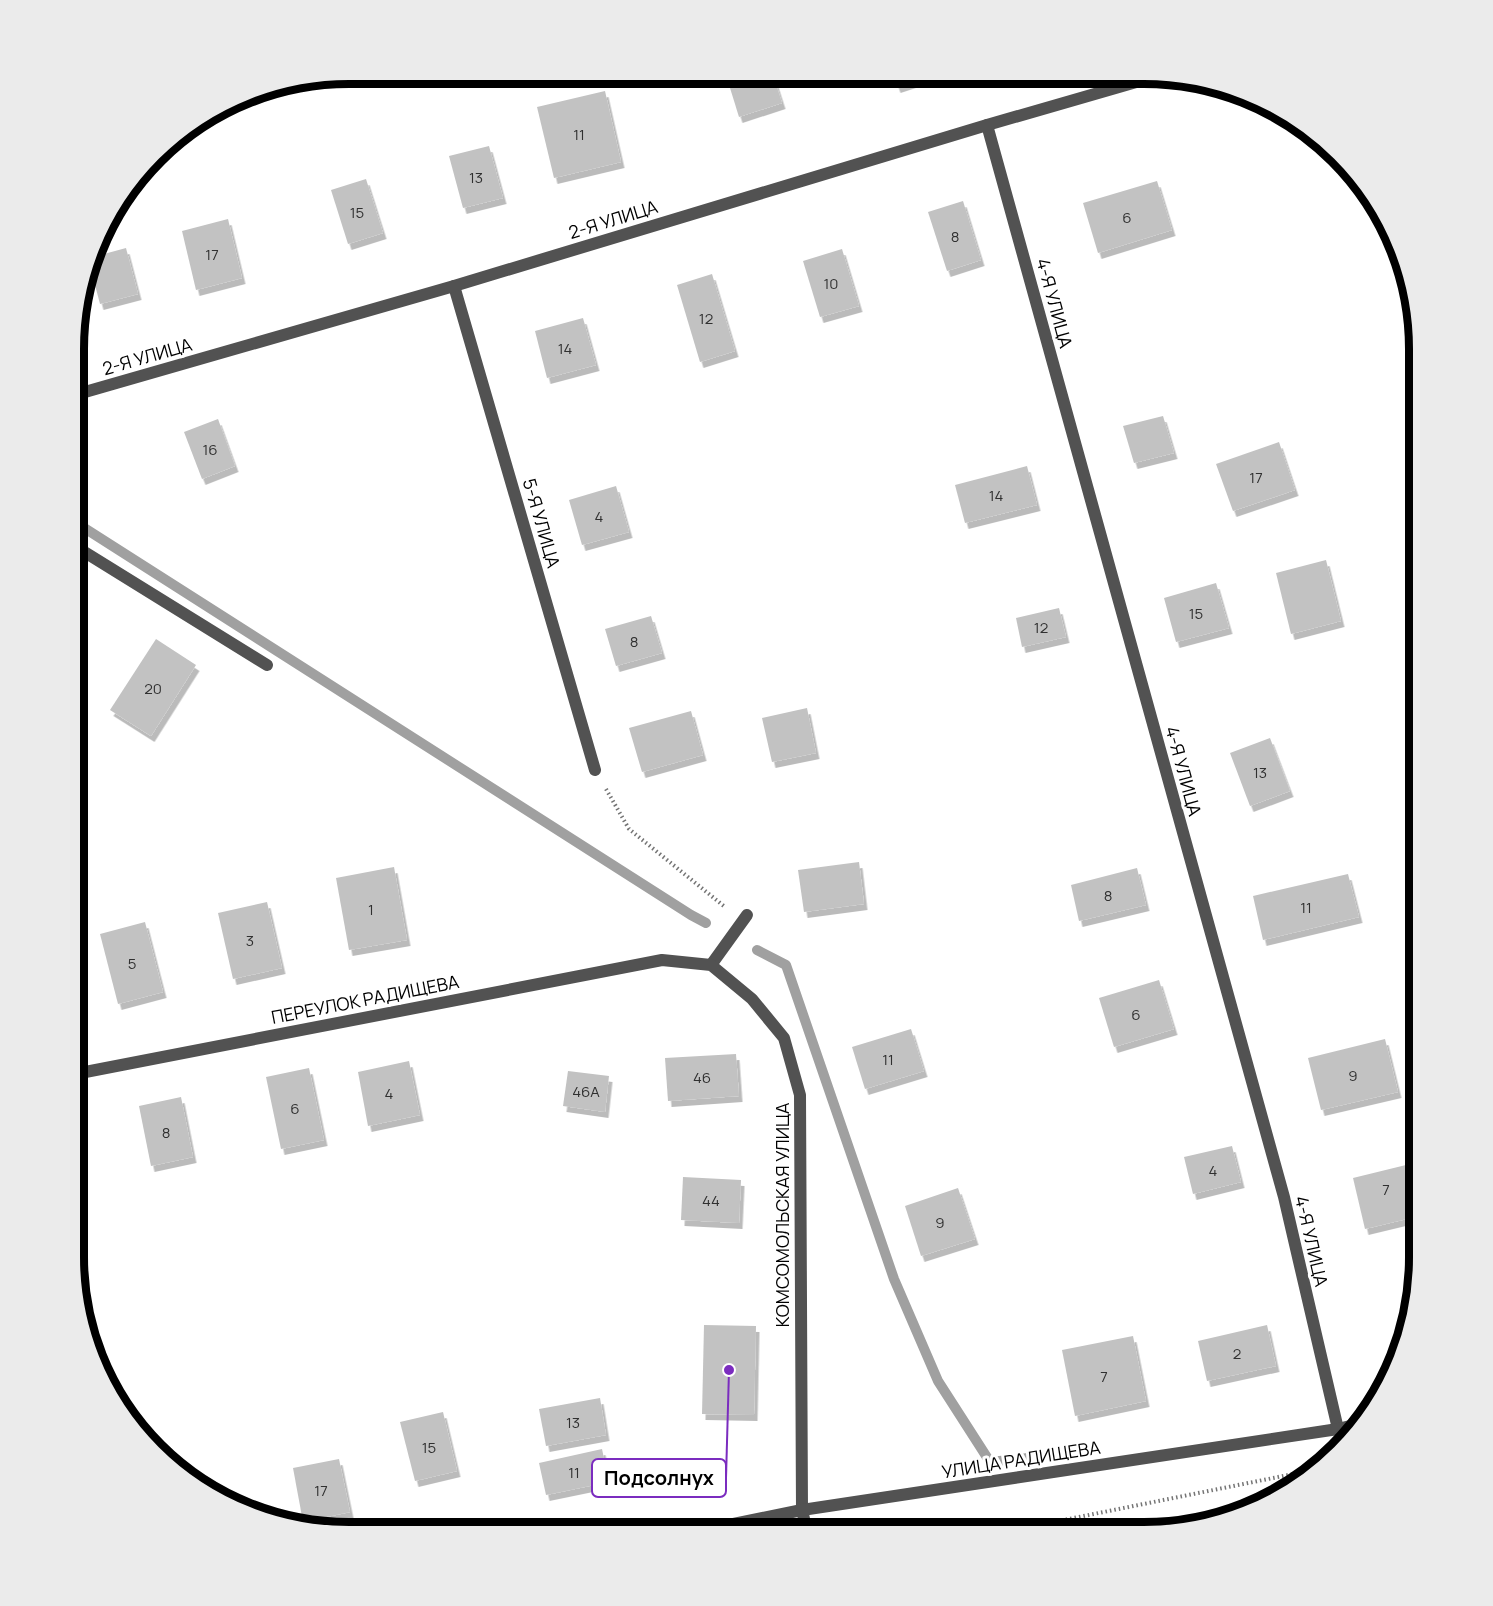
<svg xmlns="http://www.w3.org/2000/svg" width="1493" height="1606" viewBox="0 0 1493 1606" font-family="Manrope,sans-serif">
<style>
.lines{fill:none;stroke-linecap:round;stroke-linejoin:round}
.stream{stroke:#a0a0a0;stroke-width:10}
.building{fill:#c2c2c2;filter:url(#shadow)}
.path{stroke:#747474;stroke-width:4;stroke-dasharray:1.5 3;stroke-linecap:butt}
.service{stroke:#525252;stroke-width:12}
.minor{stroke:#525252;stroke-width:12}
.labels{text-anchor:middle;dominant-baseline:central;stroke-width:6;stroke-linejoin:round;paint-order:stroke}
.number-label{font-size:15px;fill:#303030}
.street-label{font-size:18px;fill:#000;stroke:#fff}
.rim{fill:none;stroke:#000;stroke-width:8}
.leader{fill:none;stroke:#7b2cbf;stroke-width:2}
.callout-dot{fill:#7b2cbf;stroke:#fff;stroke-width:2}
.callout{fill:#fff;stroke:#7b2cbf;stroke-width:2}
.callout-label{font-size:20px;text-anchor:middle;font-weight:bold;fill:#000}
</style>
<defs>
<filter id="shadow"><feDropShadow dx="3.5" dy="6" stdDeviation="0" flood-color="#0004"/></filter>
</defs>
<rect width="100%" height="100%" fill="#fff"/>
<g class="lines">
<!-- stream -->
<g class="stream">
<polyline points="78,524 691,915 706,923"/>
<polyline points="757,950 786,965 894,1279 938,1381 990,1462 1047,1456"/>
</g>
</g>
<!-- building -->
<g class="building">
<polygon points="726,75 773,75 782,103 739,117"/>
<polygon points="893,75 931,75 931,76 897,87"/>
<polygon points="605,91 621,162 554,178 537,107"/>
<polygon points="489,146 503,198 463,208 449,156"/>
<polygon points="366,179 383,233 348,244 331,190"/>
<polygon points="1157,181 1172,230 1098,253 1083,203"/>
<polygon points="963,201 981,260 947,271 928,212"/>
<polygon points="228,219 242,278 196,290 182,231"/>
<polygon points="126,248 138,294 100,304 90,266 93,257"/>
<polygon points="842,249 859,306 820,317 803,261"/>
<polygon points="712,274 735,351 700,362 677,285"/>
<polygon points="583,318 596,365 547,378 535,331"/>
<polygon points="1163,416 1174,453 1134,463 1123,426"/>
<polygon points="218,419 235,466 202,479 184,432"/>
<polygon points="1279,442 1295,490 1233,511 1216,464"/>
<polygon points="1027,466 1037,505 965,523 955,485"/>
<polygon points="616,486 629,532 582,545 569,500"/>
<polygon points="1326,560 1341,621 1291,634 1276,573"/>
<polygon points="1216,583 1229,628 1176,642 1164,598"/>
<polygon points="1059,608 1066,637 1022,647 1016,618"/>
<polygon points="651,616 662,653 616,666 605,629"/>
<polygon points="156,639 196,665 151,736 110,710"/>
<polygon points="807,708 816,753 772,762 762,718"/>
<polygon points="691,711 703,755 642,772 629,728"/>
<polygon points="1270,738 1290,791 1250,806 1230,753"/>
<polygon points="859,862 864,904 804,912 798,870"/>
<polygon points="394,867 407,940 349,950 336,878"/>
<polygon points="1137,868 1146,905 1079,921 1071,885"/>
<polygon points="1348,874 1359,917 1263,940 1253,896"/>
<polygon points="267,902 282,968 233,979 218,913"/>
<polygon points="145,922 163,992 118,1004 100,934"/>
<polygon points="1159,980 1174,1029 1114,1047 1099,998"/>
<polygon points="911,1029 924,1071 865,1089 852,1047"/>
<polygon points="1385,1039 1398,1092 1321,1110 1308,1058"/>
<polygon points="736,1054 739,1096 668,1101 665,1058"/>
<polygon points="409,1061 420,1115 368,1126 358,1072"/>
<polygon points="309,1068 324,1140 281,1149 266,1077"/>
<polygon points="568,1071 609,1076 605,1112 563,1106"/>
<polygon points="181,1097 193,1157 151,1166 139,1106"/>
<polygon points="1232,1146 1241,1182 1193,1194 1184,1157"/>
<polygon points="1410,1164 1419,1200 1419,1216 1365,1229 1353,1178"/>
<polygon points="683,1177 741,1180 739,1223 681,1220"/>
<polygon points="958,1188 975,1239 921,1256 905,1206"/>
<polygon points="704,1325 756,1326 754,1415 702,1414"/>
<polygon points="1267,1325 1276,1366 1207,1381 1198,1341"/>
<polygon points="1133,1336 1146,1401 1075,1416 1062,1350"/>
<polygon points="600,1398 606,1435 546,1446 539,1409"/>
<polygon points="443,1412 457,1471 415,1481 400,1422"/>
<polygon points="602,1449 609,1482 546,1495 539,1463"/>
<polygon points="339,1459 350,1512 303,1522 293,1468"/>
</g>
<g class="lines">
<!-- path -->
<g class="path">
<polyline points="606,789 629,829 725,907"/>
<polyline points="1004,1532 1313,1470"/>
<polyline points="1029,1532 1031,1531"/>
</g>
<!-- service -->
<g class="service">
<polyline points="78,548 267,665"/>
<polyline points="711,965 747,915"/>
<polyline points="802,1510 807,1532"/>
</g>
<!-- minor -->
<g class="minor">
<polyline points="987,125 1284,1197 1338,1429"/>
<polyline points="454,286 595,770"/>
<polyline points="78,394 454,286 987,125 1157,76"/>
<polyline points="75,1074 662,960 711,965 752,999 784,1038 800,1095 802,1510"/>
<polyline points="694,1532 802,1510 1338,1429 1354,1425"/>
</g>
</g>
<g class="labels">
<!-- number labels -->
<g class="number-label">
<text x="579" y="134">11</text>
<text x="476" y="177">13</text>
<text x="357" y="212">15</text>
<text x="1127" y="217">6</text>
<text x="955" y="236">8</text>
<text x="212" y="254">17</text>
<text x="831" y="283">10</text>
<text x="706" y="318">12</text>
<text x="565" y="348">14</text>
<text x="210" y="449">16</text>
<text x="1256" y="477">17</text>
<text x="996" y="495">14</text>
<text x="599" y="516">4</text>
<text x="1196" y="613">15</text>
<text x="1041" y="627">12</text>
<text x="634" y="641">8</text>
<text x="153" y="688">20</text>
<text x="1260" y="772">13</text>
<text x="1108" y="895">8</text>
<text x="1306" y="907">11</text>
<text x="371" y="909">1</text>
<text x="250" y="940">3</text>
<text x="132" y="963">5</text>
<text x="1136" y="1014">6</text>
<text x="888" y="1059">11</text>
<text x="1353" y="1075">9</text>
<text x="702" y="1077">46</text>
<text x="586" y="1091">46А</text>
<text x="389" y="1093">4</text>
<text x="295" y="1108">6</text>
<text x="166" y="1132">8</text>
<text x="1213" y="1170">4</text>
<text x="1386" y="1189">7</text>
<text x="711" y="1200">44</text>
<text x="940" y="1222">9</text>
<text x="1237" y="1353">2</text>
<text x="1104" y="1376">7</text>
<text x="573" y="1422">13</text>
<text x="429" y="1447">15</text>
<text x="574" y="1472">11</text>
<text x="321" y="1490">17</text>
</g>
<!-- street labels -->
<g class="street-label">
<text transform="translate(613 219) rotate(-17)">2-Я УЛИЦА</text>
<text transform="translate(1055 303) rotate(75)">4-Я УЛИЦА</text>
<text transform="translate(147 356) rotate(-16)">2-Я УЛИЦА</text>
<text transform="translate(542 523) rotate(74)">5-Я УЛИЦА</text>
<text transform="translate(1184 771) rotate(75)">4-Я УЛИЦА</text>
<text transform="translate(365 999) rotate(-11)">ПЕРЕУЛОК РАДИЩЕВА</text>
<text transform="translate(782 1215) rotate(-90)">КОМСОМОЛЬСКАЯ УЛИЦА</text>
<text transform="translate(1312 1241) rotate(77)">4-Я УЛИЦА</text>
<text transform="translate(1021 1459) rotate(-9)">УЛИЦА РАДИЩЕВА</text>
</g>
</g>
<!-- crop -->
<path d="M0 0H1493V1606H0ZM349 84H1144A265 265 0 0 1 1409 349V1257A265 265 0 0 1 1144 1522H349A265 265 0 0 1 84 1257V349A265 265 0 0 1 349 84Z" fill="#ebebeb" fill-rule="evenodd"/>
<path class="rim" d="M349 84H1144A265 265 0 0 1 1409 349V1257A265 265 0 0 1 1144 1522H349A265 265 0 0 1 84 1257V349A265 265 0 0 1 349 84Z"/>
<!-- callouts -->
<path class="leader" d="M729 1370L726 1478"/>
<circle class="callout-dot" cx="729" cy="1370" r="6"/>
<rect class="callout" x="592" y="1459" width="134" height="38" rx="6"/>
<g class="callout-label">
<text x="659" y="1485">Подсолнух</text>
</g>
</svg>
